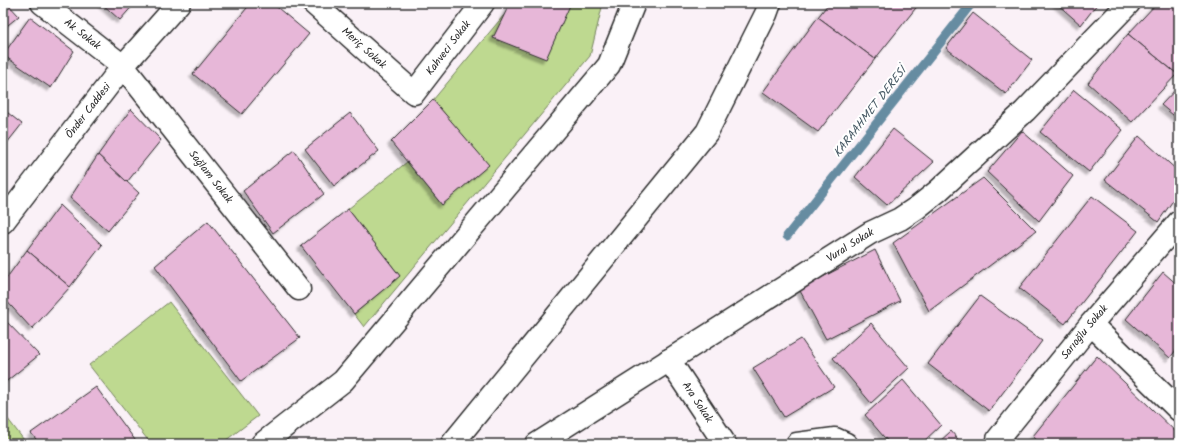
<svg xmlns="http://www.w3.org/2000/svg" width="1182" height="447" viewBox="0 0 1182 447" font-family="Kalam,sans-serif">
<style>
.green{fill:#bed990;stroke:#74825e}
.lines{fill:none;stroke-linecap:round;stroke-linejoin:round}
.stream{stroke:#668ca1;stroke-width:9}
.building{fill:#e7b7d8;stroke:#2b2b2b;filter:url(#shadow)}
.street-casing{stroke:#2b2b2b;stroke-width:25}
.secondary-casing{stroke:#2b2b2b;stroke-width:25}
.street{stroke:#fff;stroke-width:22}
.secondary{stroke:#fff;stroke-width:22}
.labels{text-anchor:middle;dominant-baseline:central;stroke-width:4;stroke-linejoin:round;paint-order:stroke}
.street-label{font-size:11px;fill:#2b2b2b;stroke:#fff}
.water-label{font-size:12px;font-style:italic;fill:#495b66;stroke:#fff}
</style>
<defs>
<filter id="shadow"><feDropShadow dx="-3.5" dy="3.5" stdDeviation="1" flood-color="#0004"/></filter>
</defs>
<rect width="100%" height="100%" fill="#faf1f7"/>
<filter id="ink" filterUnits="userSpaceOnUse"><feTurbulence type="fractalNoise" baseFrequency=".025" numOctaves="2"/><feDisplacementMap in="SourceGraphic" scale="8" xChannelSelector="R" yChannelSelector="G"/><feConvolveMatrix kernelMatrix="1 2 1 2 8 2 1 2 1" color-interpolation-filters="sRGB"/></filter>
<g filter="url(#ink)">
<!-- green -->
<g class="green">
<polygon points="514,3 603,3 590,56 364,327 354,314 400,276 348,209 407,162 442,205 488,165 433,100"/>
<polygon points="169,302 258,416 221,444 151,444 89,365"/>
<polygon points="4,414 27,444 3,444 3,415"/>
</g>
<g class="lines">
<!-- stream -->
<polyline class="stream" points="787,236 972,3"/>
</g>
<!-- building -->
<g class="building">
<polygon points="3,3 7,3 19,16 3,29"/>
<polygon points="101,3 135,3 120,20"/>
<polygon points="251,3 272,3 309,34 242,114 193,74"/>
<polygon points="510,3 571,3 546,59 493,38"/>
<polygon points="829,3 918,3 919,4 875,59 818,17"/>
<polygon points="1056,3 1098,3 1081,25"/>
<polygon points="1157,3 1179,3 1179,72 1177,74 1128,34"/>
<polygon points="973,13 1032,60 1006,94 946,48"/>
<polygon points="30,17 74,51 51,88 3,55"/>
<polygon points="818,17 875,59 818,132 763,92"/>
<polygon points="1128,34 1177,74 1132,122 1088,83"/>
<polygon points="1179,86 1179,120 1161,105"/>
<polygon points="1074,90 1123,130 1089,172 1040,132"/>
<polygon points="433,100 489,165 442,205 391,142"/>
<polygon points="3,109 22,124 3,148"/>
<polygon points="131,109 161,140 127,182 98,155"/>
<polygon points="350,113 379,151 334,186 305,149"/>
<polygon points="893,129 934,162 887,205 855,177"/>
<polygon points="1022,131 1073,176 1039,221 987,172"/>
<polygon points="1139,136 1179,172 1179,192 1158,222 1105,180"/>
<polygon points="294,150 324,194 273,233 243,191"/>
<polygon points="98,155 139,193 108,231 70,198"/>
<polygon points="983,178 1036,231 929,311 893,243"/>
<polygon points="1092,196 1138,231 1065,324 1019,288"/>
<polygon points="60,205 102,245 70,287 27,250"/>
<polygon points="348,209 400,276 354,314 301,246"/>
<polygon points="208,221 300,338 241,381 155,266"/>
<polygon points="27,250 70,287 32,329 3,297 3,283"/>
<polygon points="875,250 900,301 826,339 799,289"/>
<polygon points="1163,272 1179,286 1179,346 1170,358 1126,319"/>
<polygon points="980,296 1042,341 989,411 928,364"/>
<polygon points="3,318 39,355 3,384"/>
<polygon points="871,323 909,368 871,403 833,358"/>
<polygon points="801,339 834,387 784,417 753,368"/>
<polygon points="1097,356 1179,435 1179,444 1040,444 1033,436"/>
<polygon points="903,380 941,425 921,444 890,444 865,415"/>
<polygon points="96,387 138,444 40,444 31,433"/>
<polygon points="951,431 962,444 937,444"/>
</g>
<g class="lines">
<defs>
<g id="street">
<path id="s1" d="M 42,3 L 123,66 L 299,289"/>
<path id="s2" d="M 313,3 L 414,93 L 483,3"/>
<path id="s3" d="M 3,222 L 123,66 L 179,3"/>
<polyline points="1091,324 1179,410"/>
<path id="s4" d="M 669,360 L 725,444"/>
<path id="s5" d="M 537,444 L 870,233 L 900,219 L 918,207 L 938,191 L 1025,111 L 1129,3"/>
<polyline points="797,444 835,439 846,444"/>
<path id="s6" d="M 1002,444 L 998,439 L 1091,324 L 1179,222"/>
</g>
<g id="secondary">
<polyline points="262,444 343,381 609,65 634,3"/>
<polyline points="452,444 707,132 766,14 770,3"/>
</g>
</defs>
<!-- street casing -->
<use href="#street" class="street-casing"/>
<!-- secondary casing -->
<use href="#secondary" class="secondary-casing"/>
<!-- street -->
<use href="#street" class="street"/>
<!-- secondary -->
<use href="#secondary" class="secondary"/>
</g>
</g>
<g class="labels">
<!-- street labels -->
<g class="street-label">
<text stroke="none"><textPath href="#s1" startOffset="51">Ak Sokak</textPath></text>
<text stroke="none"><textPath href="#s2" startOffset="68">Meriç Sokak</textPath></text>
<text stroke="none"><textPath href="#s2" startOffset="192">Kahveci Sokak</textPath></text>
<text stroke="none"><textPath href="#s3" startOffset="140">Önder Caddesi</textPath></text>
<text stroke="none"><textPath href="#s1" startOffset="244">Sağlam Sokak</textPath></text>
<text stroke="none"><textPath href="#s5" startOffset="371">Vural Sokak</textPath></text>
<text stroke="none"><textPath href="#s6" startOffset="144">Sarıoğlu Sokak</textPath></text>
<text stroke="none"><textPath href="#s4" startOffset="51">Ara Sokak</textPath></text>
</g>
<!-- water labels -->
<g class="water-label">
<text transform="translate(870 112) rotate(-52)">KARAAHMET DERESİ</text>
</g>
</g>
<!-- margin -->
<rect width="1182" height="447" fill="none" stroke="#fff" stroke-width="16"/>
<rect x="8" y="8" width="1166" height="431" fill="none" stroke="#2b2b2b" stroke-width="1.5" filter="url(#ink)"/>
</svg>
